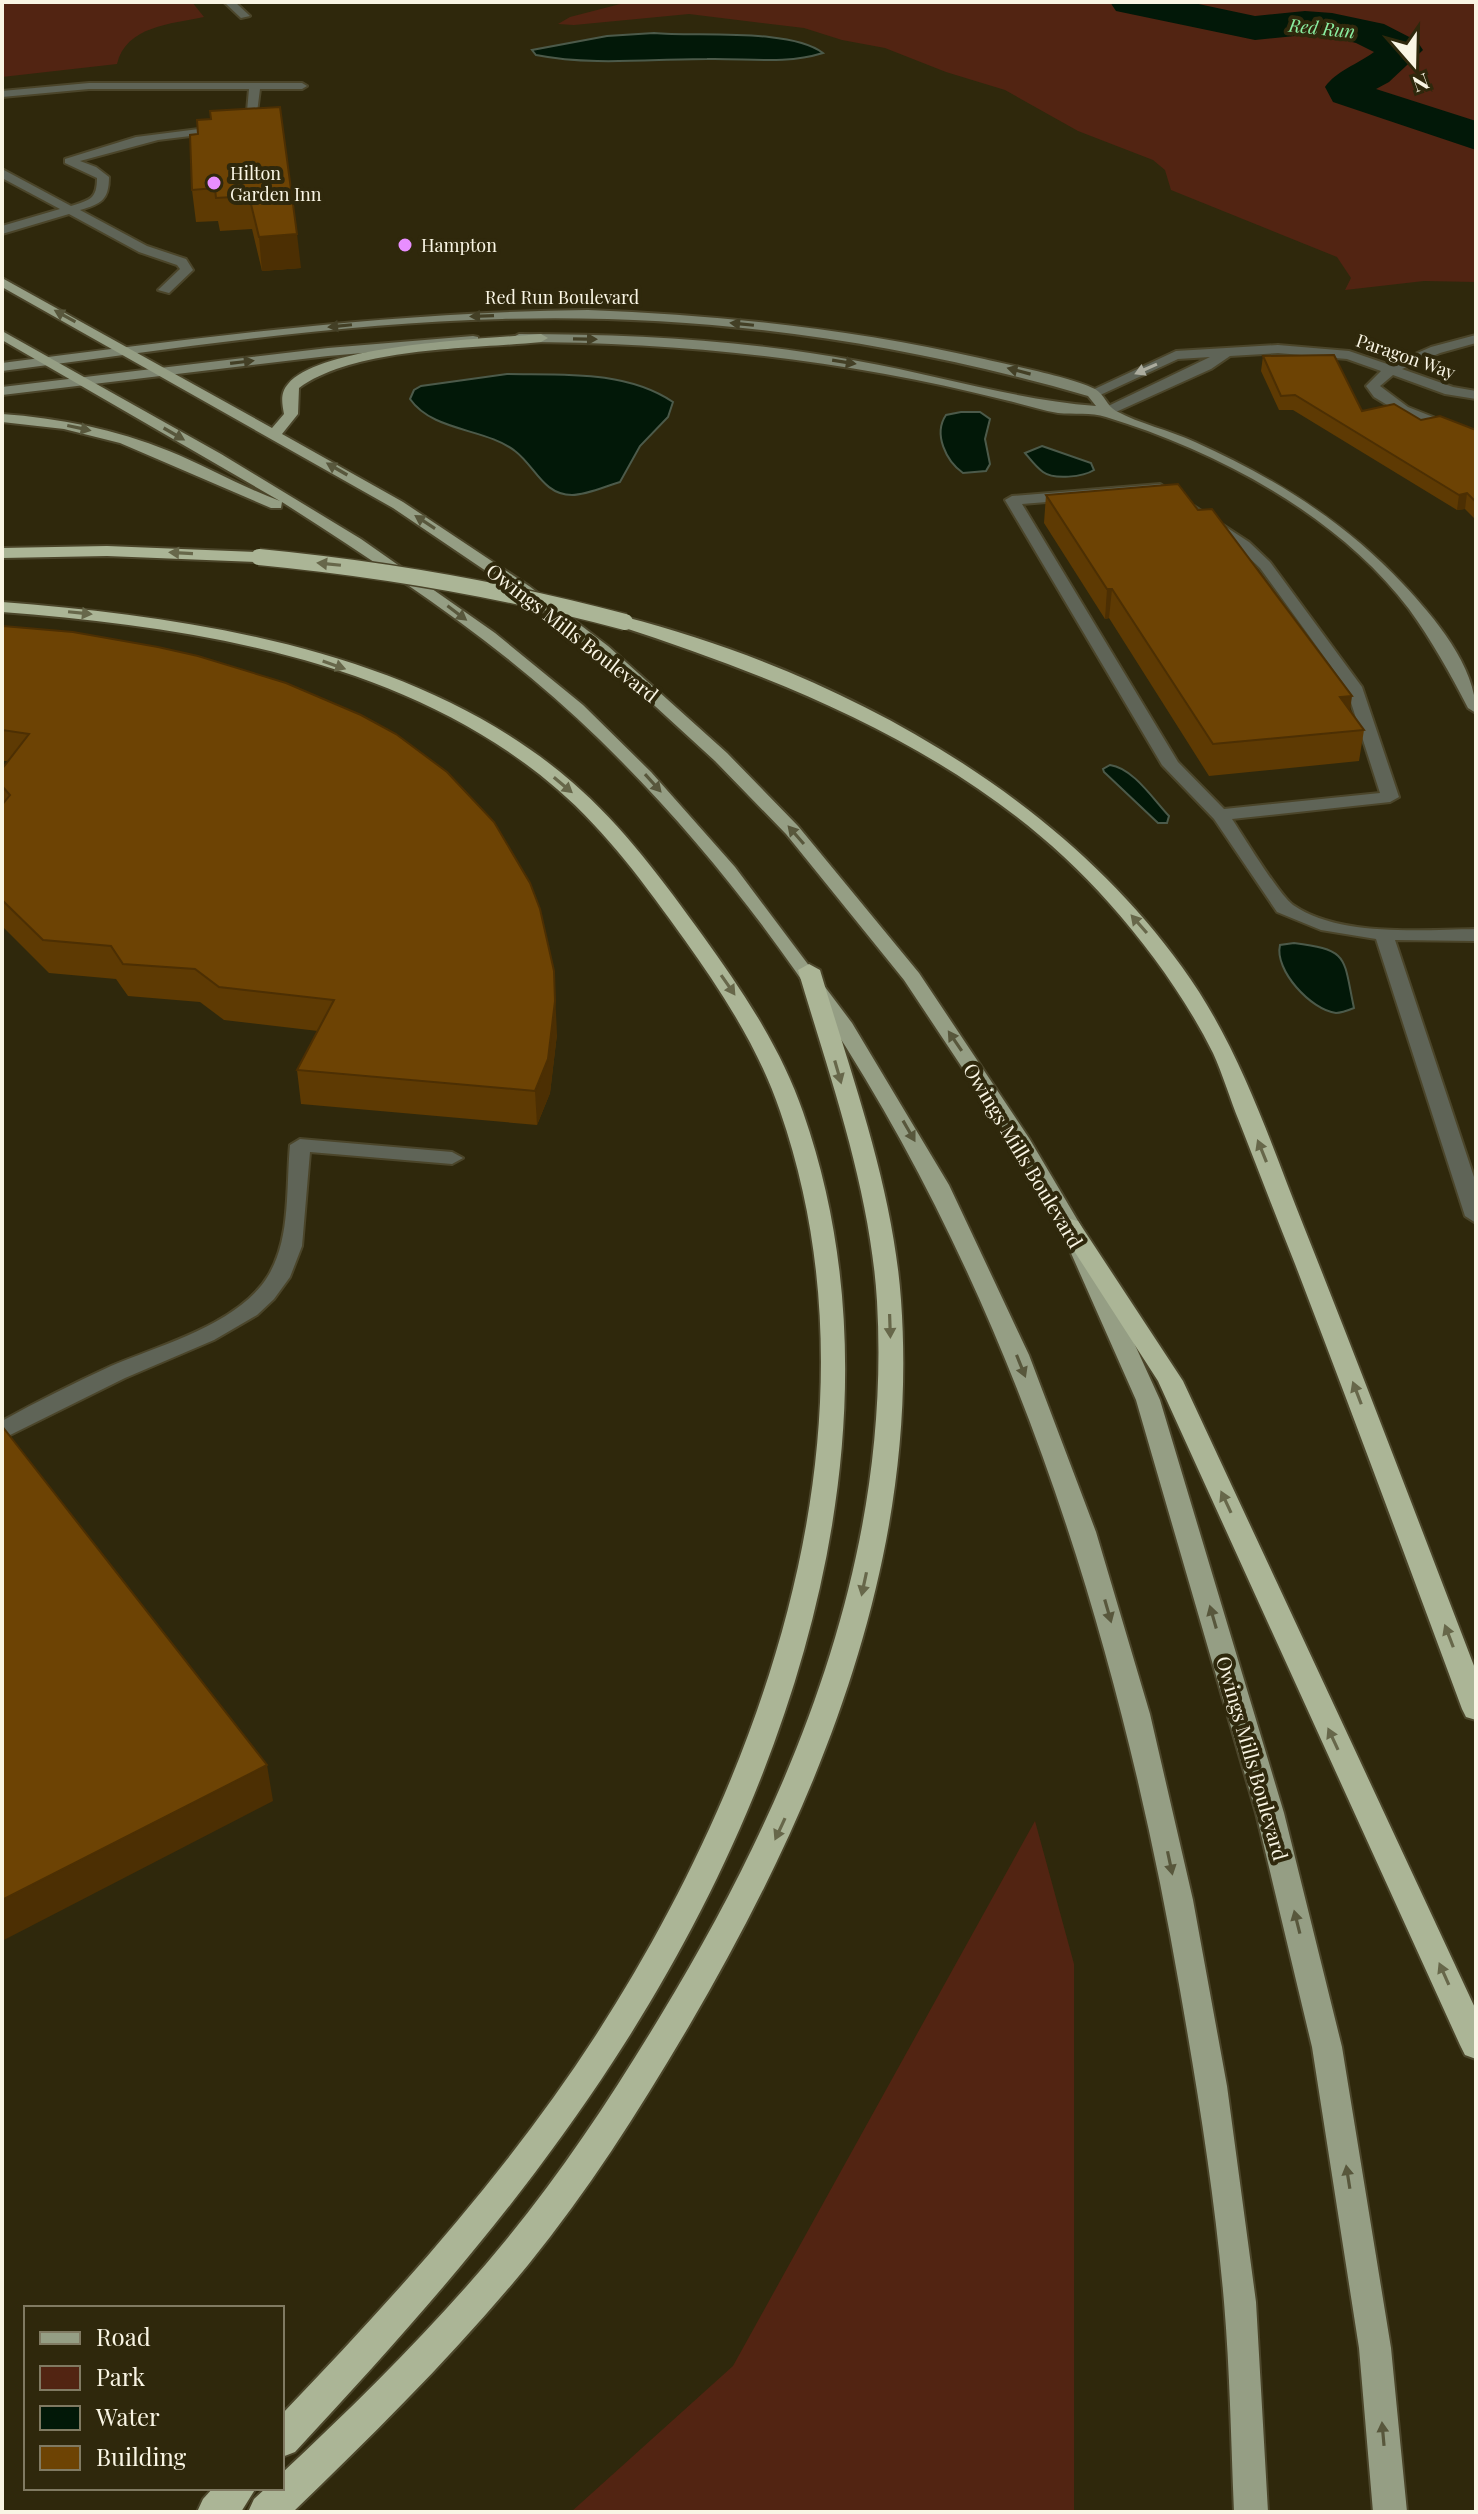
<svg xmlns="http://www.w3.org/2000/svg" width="1478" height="2514" viewBox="0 0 1478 2514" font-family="'Playfair Display',serif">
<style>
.green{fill:#522412}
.water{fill:#021808;stroke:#4c5a4a;stroke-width:2}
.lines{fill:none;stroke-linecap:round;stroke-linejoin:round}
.river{fill:#021808;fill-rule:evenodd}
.service-casing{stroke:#4b452a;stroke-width:4}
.minor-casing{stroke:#4b452a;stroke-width:4}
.secondary-casing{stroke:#4b452a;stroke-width:4}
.primary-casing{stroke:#4b452a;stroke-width:4}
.motorway-casing{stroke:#4b452a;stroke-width:4}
.service{fill:#5f6457;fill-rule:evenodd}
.minor{fill:#5f6457;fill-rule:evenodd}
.secondary{fill:#7e8571;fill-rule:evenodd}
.primary{fill:#959e84;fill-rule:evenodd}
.motorway{fill:#abb596;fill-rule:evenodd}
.motorway-bridge-casing{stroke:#4b452a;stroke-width:19;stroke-linecap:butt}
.motorway-bridge{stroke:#abb596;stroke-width:16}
.wall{fill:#5e3a03}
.shaded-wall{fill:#4c2f03}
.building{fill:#6d4304;stroke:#4c2f03;stroke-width:2}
.oneway{fill:#58573c}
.oneway2{fill:#433f25}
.oneway3{fill:#acac9e}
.oneway4{fill:#67674a}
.poi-dot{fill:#e88eff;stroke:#2f280c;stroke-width:3}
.labels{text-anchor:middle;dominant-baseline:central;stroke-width:8;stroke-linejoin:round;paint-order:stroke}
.far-water-label{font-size:18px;font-style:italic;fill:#8aeea1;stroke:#2f280c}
.far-poi-label{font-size:18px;fill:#f9f5e4;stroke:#2f280c;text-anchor:start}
.far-street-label{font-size:18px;fill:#f9f5e4;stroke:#2f280c}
.street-label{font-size:20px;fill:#f9f5e4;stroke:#2f280c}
</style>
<rect width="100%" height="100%" fill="#2f280c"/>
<!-- green -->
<g class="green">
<path d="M 2,2 L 192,2 L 204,17 C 171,24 126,26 117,64 L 2,77 Z"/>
<polygon points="628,2 1476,2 1476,282 1424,281 1345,290 1351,278 1337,257 1171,190 1165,170 1153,160 1078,131 1005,90 946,72 885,48 842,40 804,28 689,14 574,25 558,24 570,17"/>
<polygon points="1035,1821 1074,1964 1074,2512 571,2512 733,2366"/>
</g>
<!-- water -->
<g class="water">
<path d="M 654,33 C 697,37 790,28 823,53 C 784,65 747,58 707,59 C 650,59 592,66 536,55 L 532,50 L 607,36 Z"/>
<path d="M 507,374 C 562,375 625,370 673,402 L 668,417 L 640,446 L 620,482 C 606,486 587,495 572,495 C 543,495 535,466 515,451 C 486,428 433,432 410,399 L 414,390 L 421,386 Z"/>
<path d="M 961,412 L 980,412 L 990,419 L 985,439 L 990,464 L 986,471 L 963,473 C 946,461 933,434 946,415 Z"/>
<path d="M 1042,446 L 1091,463 L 1094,470 C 1083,477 1054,480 1043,472 C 1036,467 1030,459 1025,453 Z"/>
<path d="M 1110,765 C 1133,768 1153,799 1169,816 L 1167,823 L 1158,823 L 1104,772 L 1103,769 Z"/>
<path d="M 1294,943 C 1350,950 1343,957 1354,1008 C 1349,1010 1341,1013 1336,1013 C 1311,1010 1274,970 1280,945 Z"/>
</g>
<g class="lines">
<!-- river -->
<path class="river" d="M 1110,2 L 1189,2 L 1255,16 L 1305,11 L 1332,13 L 1384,24 L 1417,41 L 1423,50 L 1389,82 L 1376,89 L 1476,121 L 1476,150 L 1333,102 L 1325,87 C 1336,71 1358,64 1374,52 L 1356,43 L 1332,37 L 1305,35 L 1255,40 L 1116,11 Z"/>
<defs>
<g id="service">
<polygon points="224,2 235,2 250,16 241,18"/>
<path d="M 89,83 L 302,83 L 307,86 L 302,89 L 260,89 L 255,128 L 158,140 L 80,161 L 96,167 L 109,177 C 109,200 101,204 80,210 L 147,246 L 186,259 L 193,270 L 169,293 L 158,290 L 180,269 L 177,265 L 139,252 L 69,214 L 2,234 L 2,226 L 60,209 L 2,178 L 2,169 L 71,206 C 90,200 97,199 97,178 L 65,163 L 65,159 L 136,137 L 246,123 L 249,89 L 89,89 L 2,97 L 2,91 Z"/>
<path d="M 1160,484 L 1249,542 L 1270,562 L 1362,687 L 1399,797 L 1390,802 L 1232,819 C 1244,837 1279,895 1293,905 C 1339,937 1422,930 1476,929 L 1476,941 L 1395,940 L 1476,1183 L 1476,1223 L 1465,1216 L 1376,939 L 1321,930 L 1277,912 L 1214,819 L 1162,765 L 1005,500 L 1012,496 ZM 1157,493 L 1239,548 L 1260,568 L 1346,687 L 1380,793 L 1224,809 L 1178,762 L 1022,504 Z"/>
<path d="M 300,1139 L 452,1152 L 463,1158 L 452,1164 L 310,1152 L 302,1246 L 290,1277 L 274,1299 L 257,1315 L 214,1340 L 125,1378 L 2,1439 L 2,1421 C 38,1401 74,1383 111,1366 C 160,1345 239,1324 268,1276 C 291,1239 286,1187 290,1145 Z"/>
</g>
<polygon id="minor" points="1476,335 1476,343 1440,353 1402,369 1453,387 1476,391 1476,399 1445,394 1393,375 1380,386 1408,407 1476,434 1476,443 1399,412 1374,397 1366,386 1381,371 1347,359 1278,353 1230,356 1211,369 1107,416 1100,412 1102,409 1210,357 1178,359 1098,396 1086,393 1176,351 1278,345 1349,351 1390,365 1431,347"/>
<g id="secondary">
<path d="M 588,310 C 722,315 853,329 984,359 C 1013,366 1070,377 1095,389 C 1104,394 1107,406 1116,411 C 1140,424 1169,430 1195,442 C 1273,477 1344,521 1403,584 C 1434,617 1476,666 1476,713 L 1468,708 C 1450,673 1432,641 1409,609 C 1338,515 1217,451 1106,417 C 1091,412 1074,415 1058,413 C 1040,410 1022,404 1005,400 C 845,360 683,342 519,342 L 512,338 L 519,334 C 633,334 746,340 858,361 C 937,375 1016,400 1096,406 L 1088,396 C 897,341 702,313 502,319 C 334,323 168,350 2,371 L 2,363 C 197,338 390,312 588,310 Z"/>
<polygon points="473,336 478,337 478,343 328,356 2,395 2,387 328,348"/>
</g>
<g id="primary">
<path d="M 2,278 L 272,428 L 284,414 C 282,403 280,393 288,384 C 322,344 487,339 541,334 L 548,338 L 541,342 C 472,349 355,347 299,388 L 298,414 L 282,434 L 403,502 L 529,586 L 608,646 L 727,753 L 798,826 L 919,973 L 1029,1138 L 1081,1226 L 1160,1400 L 1284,1813 L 1342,2047 L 1391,2348 L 1407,2512 L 1373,2512 L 1359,2348 L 1312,2047 L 1256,1813 L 1136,1400 L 1059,1226 L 1009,1138 L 904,980 L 786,834 L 715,761 L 596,652 L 517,592 L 393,508 L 2,287 Z"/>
<path d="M 2,331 L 221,454 L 361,539 L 495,633 L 583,705 L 651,772 L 735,867 L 852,1023 L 949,1185 L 1029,1355 L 1096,1532 L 1150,1714 L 1193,1900 L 1227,2086 L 1256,2302 L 1268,2512 L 1234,2512 C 1231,2442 1230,2372 1224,2302 C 1215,2197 1198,2093 1180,1990 C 1101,1532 939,1071 599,739 C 505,647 393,573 282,502 L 281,508 L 271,508 L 120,443 L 64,429 L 2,422 L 2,414 C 59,418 115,429 169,451 C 206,466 242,487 280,501 L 2,340 Z"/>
</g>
<g id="motorway">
<polygon points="107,546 259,552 267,557 259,562 107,556 2,558 2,548"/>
<path d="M 2,602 C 195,617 421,651 572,782 C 623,826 664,882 703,936 C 742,990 781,1048 803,1112 C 914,1429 790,1791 614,2060 C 519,2206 413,2325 295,2452 L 282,2457 L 282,2414 C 396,2295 506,2174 596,2035 C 767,1770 888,1422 780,1111 C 759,1049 722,992 684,939 C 646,886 607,832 557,789 C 407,659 193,627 2,612 Z"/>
<path d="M 625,617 C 835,671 1054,789 1182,967 C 1239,1045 1269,1139 1304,1227 C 1363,1375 1419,1523 1476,1671 L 1476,1720 L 1466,1717 L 1462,1709 C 1407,1561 1352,1412 1295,1264 C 1276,1217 1258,1169 1239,1121 C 1230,1099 1223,1075 1213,1053 C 1186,999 1149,948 1109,903 C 982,759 797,684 619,626 L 616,622 Z"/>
<path d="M 809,964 L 820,970 C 852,1078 893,1187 901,1300 C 920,1561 818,1806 689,2026 C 640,2109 589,2190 528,2265 C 456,2353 375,2433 293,2512 L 248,2512 L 254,2499 L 266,2488 L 282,2488 L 282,2473 C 361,2399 438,2323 506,2240 C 564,2169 614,2093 661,2015 C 792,1799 892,1559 877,1301 C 870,1188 830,1078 798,970 Z"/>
<polygon points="1070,1219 1078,1221 1183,1381 1476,2010 1476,2059 1465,2055 1460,2045 1158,1381 1058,1226 1062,1221"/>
<polygon points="213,2488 256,2488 241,2512 197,2512 203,2499"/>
</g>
</defs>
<!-- service casing -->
<use href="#service" class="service-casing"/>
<!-- minor casing -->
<use href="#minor" class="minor-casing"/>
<!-- secondary casing -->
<use href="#secondary" class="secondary-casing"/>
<!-- primary casing -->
<use href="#primary" class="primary-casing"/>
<!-- motorway casing -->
<use href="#motorway" class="motorway-casing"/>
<!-- service -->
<use href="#service" class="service"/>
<!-- minor -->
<use href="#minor" class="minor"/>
<!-- secondary -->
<use href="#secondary" class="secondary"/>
<!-- primary -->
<use href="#primary" class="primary"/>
<!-- motorway -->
<use href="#motorway" class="motorway"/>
<defs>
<path id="motorway-bridge" d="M 259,557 C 383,569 505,590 625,622"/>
</defs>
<!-- motorway-bridge casing -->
<use href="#motorway-bridge" class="motorway-bridge-casing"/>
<!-- motorway-bridge -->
<use href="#motorway-bridge" class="motorway-bridge"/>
</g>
<!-- wall -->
<g class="wall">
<polygon points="211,119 301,268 262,271 252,229 220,231 218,221 196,222 192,190 198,134"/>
<polygon points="1263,356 1362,411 1421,420 1476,430 1476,520 1465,509 1457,510 1293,410 1279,410 1261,371"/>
<polygon points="1046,495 1350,711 1364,730 1359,761 1209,776 1109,618 1105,619 1044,523"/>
<polygon points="2,627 557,1034 550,1093 537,1125 301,1104 297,1070 318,1031 224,1020 200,1002 128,996 116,979 49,973 2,926 2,769 8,761 2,761"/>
</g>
<!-- shaded-wall -->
<g class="shaded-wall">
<polygon points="297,234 301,268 262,271 259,237"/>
<polygon points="1467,493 1465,509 1457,510 1459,495"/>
<polygon points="1107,589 1112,589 1109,618 1105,619"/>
<polygon points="1352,696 1348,726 1340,697"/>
<polygon points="554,971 557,1034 550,1093 537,1125 535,1091"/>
<polygon points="267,1765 273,1801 2,1941 2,1900"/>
</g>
<!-- building -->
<g class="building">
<polygon points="280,107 297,234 259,237 249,196 216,198 215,188 192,190 190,135 198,134 197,120 211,119 210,111"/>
<polygon points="1334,355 1362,411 1394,404 1421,420 1440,416 1476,430 1476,502 1467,493 1459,495 1295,395 1281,396 1263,356"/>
<polygon points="1178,484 1198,510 1212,509 1352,696 1340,697 1364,730 1213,744 1112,589 1107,589 1046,495"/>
<polygon points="3,626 73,632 158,647 198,656 286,683 361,715 396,734 447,772 494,822 530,883 540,909 554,971 555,1001 548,1059 535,1091 297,1070 334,1000 219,987 195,969 123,964 111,946 43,940 2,900 2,805 10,795 2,786 2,769 29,734 2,730"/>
<polygon points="2,1426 267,1765 2,1900"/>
</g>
<!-- one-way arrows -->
<defs><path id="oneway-solid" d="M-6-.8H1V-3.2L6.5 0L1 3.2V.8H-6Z" transform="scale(2)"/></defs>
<g class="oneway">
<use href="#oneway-solid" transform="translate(65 316) rotate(-151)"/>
<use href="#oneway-solid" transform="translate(79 428) rotate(12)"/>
<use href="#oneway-solid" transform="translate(174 434) rotate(30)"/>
<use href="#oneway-solid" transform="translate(337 469) rotate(-150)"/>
<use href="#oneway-solid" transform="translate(425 522) rotate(-147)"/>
<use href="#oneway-solid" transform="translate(457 613) rotate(37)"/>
<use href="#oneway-solid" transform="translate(653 783) rotate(48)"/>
<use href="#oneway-solid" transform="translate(796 835) rotate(-131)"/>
<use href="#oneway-solid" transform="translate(955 1041) rotate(-124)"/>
<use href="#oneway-solid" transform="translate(909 1131) rotate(60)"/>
<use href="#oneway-solid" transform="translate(1021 1366) rotate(68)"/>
<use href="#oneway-solid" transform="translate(1108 1611) rotate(74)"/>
<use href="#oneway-solid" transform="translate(1213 1617) rotate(-106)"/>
<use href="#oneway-solid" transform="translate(1170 1863) rotate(78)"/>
<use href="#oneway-solid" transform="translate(1297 1922) rotate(-104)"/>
<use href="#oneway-solid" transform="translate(1348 2177) rotate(-99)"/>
<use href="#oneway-solid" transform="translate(1383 2434) rotate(-95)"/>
</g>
<g class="oneway2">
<use href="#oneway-solid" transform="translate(482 316) rotate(178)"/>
<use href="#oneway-solid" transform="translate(742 324) rotate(-174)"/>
<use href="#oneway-solid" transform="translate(340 326) rotate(174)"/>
<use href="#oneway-solid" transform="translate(585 339) rotate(1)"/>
<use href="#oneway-solid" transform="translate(242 362) rotate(-7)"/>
<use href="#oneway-solid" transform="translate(844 362) rotate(9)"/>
<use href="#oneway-solid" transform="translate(1019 371) rotate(-165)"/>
</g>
<use class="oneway3" href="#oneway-solid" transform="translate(1146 369) rotate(156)"/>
<g class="oneway4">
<use href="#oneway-solid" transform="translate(181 553) rotate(-177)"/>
<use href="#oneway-solid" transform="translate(329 564) rotate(-174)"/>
<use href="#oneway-solid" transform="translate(80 613) rotate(6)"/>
<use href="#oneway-solid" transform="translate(334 665) rotate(19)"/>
<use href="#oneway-solid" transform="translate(563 785) rotate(40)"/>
<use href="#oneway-solid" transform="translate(1139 924) rotate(-131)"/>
<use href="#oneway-solid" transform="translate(728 985) rotate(55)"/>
<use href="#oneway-solid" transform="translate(838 1072) rotate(74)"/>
<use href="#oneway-solid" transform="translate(1262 1151) rotate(-112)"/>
<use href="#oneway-solid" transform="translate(890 1326) rotate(88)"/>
<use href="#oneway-solid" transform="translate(1357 1393) rotate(-111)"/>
<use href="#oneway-solid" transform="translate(1226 1502) rotate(-115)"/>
<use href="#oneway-solid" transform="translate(864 1584) rotate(102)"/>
<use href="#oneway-solid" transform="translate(1449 1636) rotate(-111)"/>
<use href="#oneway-solid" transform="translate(1333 1739) rotate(-115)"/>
<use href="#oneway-solid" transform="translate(780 1829) rotate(115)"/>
<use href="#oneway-solid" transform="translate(1444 1974) rotate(-114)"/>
</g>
<!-- markers -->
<g class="poi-dot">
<circle cx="214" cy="183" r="8"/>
<circle cx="405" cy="245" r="8"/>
</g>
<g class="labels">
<!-- far-water labels -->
<g class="far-water-label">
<text transform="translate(1322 28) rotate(6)">Red Run</text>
</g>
<!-- far-poi labels -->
<g class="far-poi-label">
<text x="230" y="173">Hilton<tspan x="230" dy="21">Garden Inn</tspan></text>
<text x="421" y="245">Hampton</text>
</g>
<!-- far-street labels -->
<g class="far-street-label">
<text x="562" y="297">Red Run Boulevard</text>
<text transform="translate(1406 356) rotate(19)">Paragon Way</text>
</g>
<!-- street labels -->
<g class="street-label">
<text transform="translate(573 632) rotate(38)">Owings Mills Boulevard</text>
<text transform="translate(1024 1155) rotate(59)">Owings Mills Boulevard</text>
<text transform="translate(1253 1758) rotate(74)">Owings Mills Boulevard</text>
</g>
</g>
<!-- border -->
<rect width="1478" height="2514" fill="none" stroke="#f9f5e4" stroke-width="8"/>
<!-- legend -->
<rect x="24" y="2306" width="260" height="184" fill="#2f280c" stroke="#807a62" stroke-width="2"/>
<rect x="40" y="2332" width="40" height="12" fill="#959e84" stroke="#807a62" stroke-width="2"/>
<text x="96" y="2346" font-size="24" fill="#f9f5e4">Road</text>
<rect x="40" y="2366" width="40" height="24" fill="#522412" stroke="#807a62" stroke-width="2"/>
<text x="96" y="2386" font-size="24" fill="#f9f5e4">Park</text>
<rect x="40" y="2406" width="40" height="24" fill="#021808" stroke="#807a62" stroke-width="2"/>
<text x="96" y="2426" font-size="24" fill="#f9f5e4">Water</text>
<rect x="40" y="2446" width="40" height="24" fill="#6d4304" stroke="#807a62" stroke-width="2"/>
<text x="96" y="2466" font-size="24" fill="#f9f5e4">Building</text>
<!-- north arrow -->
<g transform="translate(1414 64) rotate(160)" stroke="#2f280c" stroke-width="6" paint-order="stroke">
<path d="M0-6L14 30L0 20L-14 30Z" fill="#f9f5e4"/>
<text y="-12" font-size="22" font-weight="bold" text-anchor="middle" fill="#f9f5e4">N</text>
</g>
</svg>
